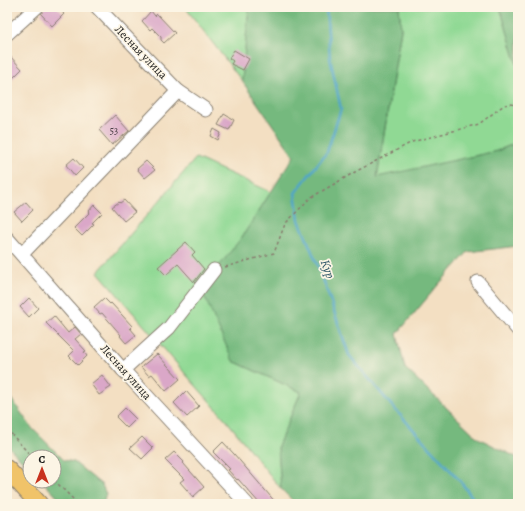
<svg xmlns="http://www.w3.org/2000/svg" width="525" height="511" viewBox="0 0 525 511" font-family="Alegreya,serif">
<style>
.green{fill:#90d994;stroke:#567a58}
.forest{fill:#74b97e;stroke:#486a4d}
.lines{fill:none;stroke-linecap:round;stroke-linejoin:round}
.stream{stroke:#4da4ca;stroke-width:2.5}
.building{fill:#daa7c8}
.minor-casing{stroke:#887e6f;stroke-width:15}
.major-casing{stroke:#887e6f;stroke-width:19}
.path{stroke:#887e6f;stroke-width:1.5;stroke-dasharray:3 3;stroke-linecap:butt}
.minor{stroke:#fff;stroke-width:13}
.major{stroke:#f0c369;stroke-width:17}
.labels{text-anchor:middle;dominant-baseline:central;stroke-width:3.5;stroke-linejoin:round;paint-order:stroke}
.number-label{font-size:10px;fill:#4c3f47}
.street-label{font-size:12px;fill:#1c1c1c;stroke:#fcf5e5}
.water-label{font-size:13px;font-style:italic;fill:#32596a;stroke:#fcf5e5}
</style>
<rect width="100%" height="100%" fill="#fcf5e5"/>
<filter id="ink" filterUnits="userSpaceOnUse"><feTurbulence type="fractalNoise" baseFrequency=".025" numOctaves="2"/><feDisplacementMap in="SourceGraphic" scale="8" xChannelSelector="R" yChannelSelector="G"/><feConvolveMatrix kernelMatrix="1 2 1 2 8 2 1 2 1" color-interpolation-filters="sRGB"/></filter>
<filter id="wash" filterUnits="userSpaceOnUse"><feTurbulence type="fractalNoise" baseFrequency=".012" numOctaves="4" result="noise"/><feDisplacementMap in="SourceGraphic" scale="16" xChannelSelector="R" yChannelSelector="G"/><feGaussianBlur stdDeviation="0.9" result="paint"/><feColorMatrix in="noise" values="0 0 0 0 0 0 0 0 0 0 0 0 0 0 0 0 0 1.4 0 .05"/><feComposite in="paint" operator="in"/></filter>
<g filter="url(#wash)">
<rect width="100%" height="100%" fill="#f3dfc2"/>
<!-- green -->
<g class="green">
<polygon points="185,7 249,7 242,81"/>
<polygon points="399,7 500,7 518,68 518,142 497,151 377,178 401,29"/>
<polygon points="196,158 271,192 242,237 233,361 301,392 278,446 281,489 227,421 189,378 98,272"/>
</g>
<!-- forest -->
<g class="forest">
<polygon points="249,7 399,7 401,29 377,177 497,151 518,142 518,246 468,252 438,285 397,334 405,368 478,438 518,458 518,504 296,504 281,489 278,446 301,392 233,361 201,289 242,237 294,156 242,81"/>
<polygon points="500,7 518,7 518,68"/>
<polygon points="7,393 32,428 64,460 74,462 102,485 106,494 103,504 64,504 42,481 54,481 54,457 30,457 30,469 7,445"/>
</g>
<g class="lines">
<!-- stream -->
<polyline class="stream" points="326,7 330,58 341,109 327,152 295,193 299,220 322,276 349,355 392,406 461,482 477,504"/>
</g>
<g id="blocks">
<!-- building -->
<g class="building">
<polygon points="46,7 57,7 64,14 52,26 41,14"/>
<polygon points="151,11 155,16 157,14 175,33 164,43 161,40 161,37 152,28 150,30 142,21"/>
<polygon points="234,50 249,59 243,70 231,64 233,61 229,58"/>
<polygon points="7,53 22,69 7,84"/>
<polygon points="224,114 234,120 229,130 218,125"/>
<polygon points="115,115 129,131 112,145 99,130"/>
<polygon points="214,129 221,133 218,140 211,136"/>
<polygon points="74,158 83,168 75,176 66,165"/>
<polygon points="146,161 155,170 145,178 137,169"/>
<polygon points="124,200 135,212 124,221 112,207 119,202 120,203"/>
<polygon points="26,202 33,210 22,221 14,212"/>
<polygon points="94,205 102,213 92,223 94,224 82,236 74,228 90,212 89,211"/>
<polygon points="186,242 195,252 192,255 204,269 194,282 178,264 166,275 158,267"/>
<polygon points="29,298 38,308 29,317 20,307"/>
<polygon points="104,298 110,304 111,303 132,326 130,328 136,335 126,343 120,336 121,335 102,313 100,314 94,307"/>
<polygon points="54,316 68,333 75,327 81,334 75,339 86,351 84,352 87,356 78,365 69,356 74,351 46,323"/>
<polygon points="157,354 180,379 166,391 152,374 149,376 141,367"/>
<polygon points="102,375 111,387 99,395 91,384"/>
<polygon points="186,391 199,406 187,417 174,403"/>
<polygon points="125,408 136,419 127,428 116,417"/>
<polygon points="142,437 153,448 142,459 130,448"/>
<polygon points="223,442 234,454 277,504 260,504 238,479 237,480 228,470 230,469 213,452"/>
<polygon points="174,452 184,462 183,463 204,487 193,497 180,482 184,479 165,460"/>
</g>
</g>
</g>
<g filter="url(#ink)">
<use href="#blocks" fill-opacity="0" stroke="#887e6f" stroke-width="1"/>
<g class="lines">
<defs>
<g id="minor">
<polyline points="97,7 178,91 206,110"/>
<polyline points="7,34 37,7"/>
<polyline points="7,238 123,370 247,504"/>
<polyline points="22,254 178,91"/>
<polyline points="478,282 518,330"/>
<polyline points="123,370 169,328 214,270"/>
</g>
<polyline id="major" points="7,469 39,504"/>
</defs>
<!-- minor casing -->
<use href="#minor" class="minor-casing"/>
<!-- major casing -->
<use href="#major" class="major-casing"/>
<!-- path -->
<g class="path">
<polyline points="225,267 274,253 285,224 310,198 355,172 412,142 479,124 504,105 510,104 518,105"/>
<polyline points="7,429 32,457"/>
<polyline points="54,480 78,504"/>
</g>
<!-- minor -->
<use href="#minor" class="minor"/>
<!-- major -->
<use href="#major" class="major"/>
</g>
</g>
<g class="labels">
<!-- number labels -->
<g class="number-label">
<text x="114" y="130">53</text>
</g>
<!-- street labels -->
<g class="street-label">
<text transform="translate(141 52) rotate(46)">Лесная улица</text>
<text transform="translate(126 372) rotate(48)">Лесная улица</text>
</g>
<!-- water labels -->
<g class="water-label">
<text transform="translate(328 269) rotate(70)">Кур</text>
</g>
</g>
<!-- margin -->
<rect width="525" height="511" fill="none" stroke="#fcf5e5" stroke-width="24"/>
<!-- north arrow -->
<g transform="translate(42 469)"><circle r="19" fill="#fcf5e5" stroke="#a29e95"/>
<path d="M0-3L7 15L0 10L-7 15Z" fill="#c8321e"/>
<text y="-6" font-size="11" font-weight="bold" text-anchor="middle" fill="#1c1c1c">С</text>
</g>
</svg>
